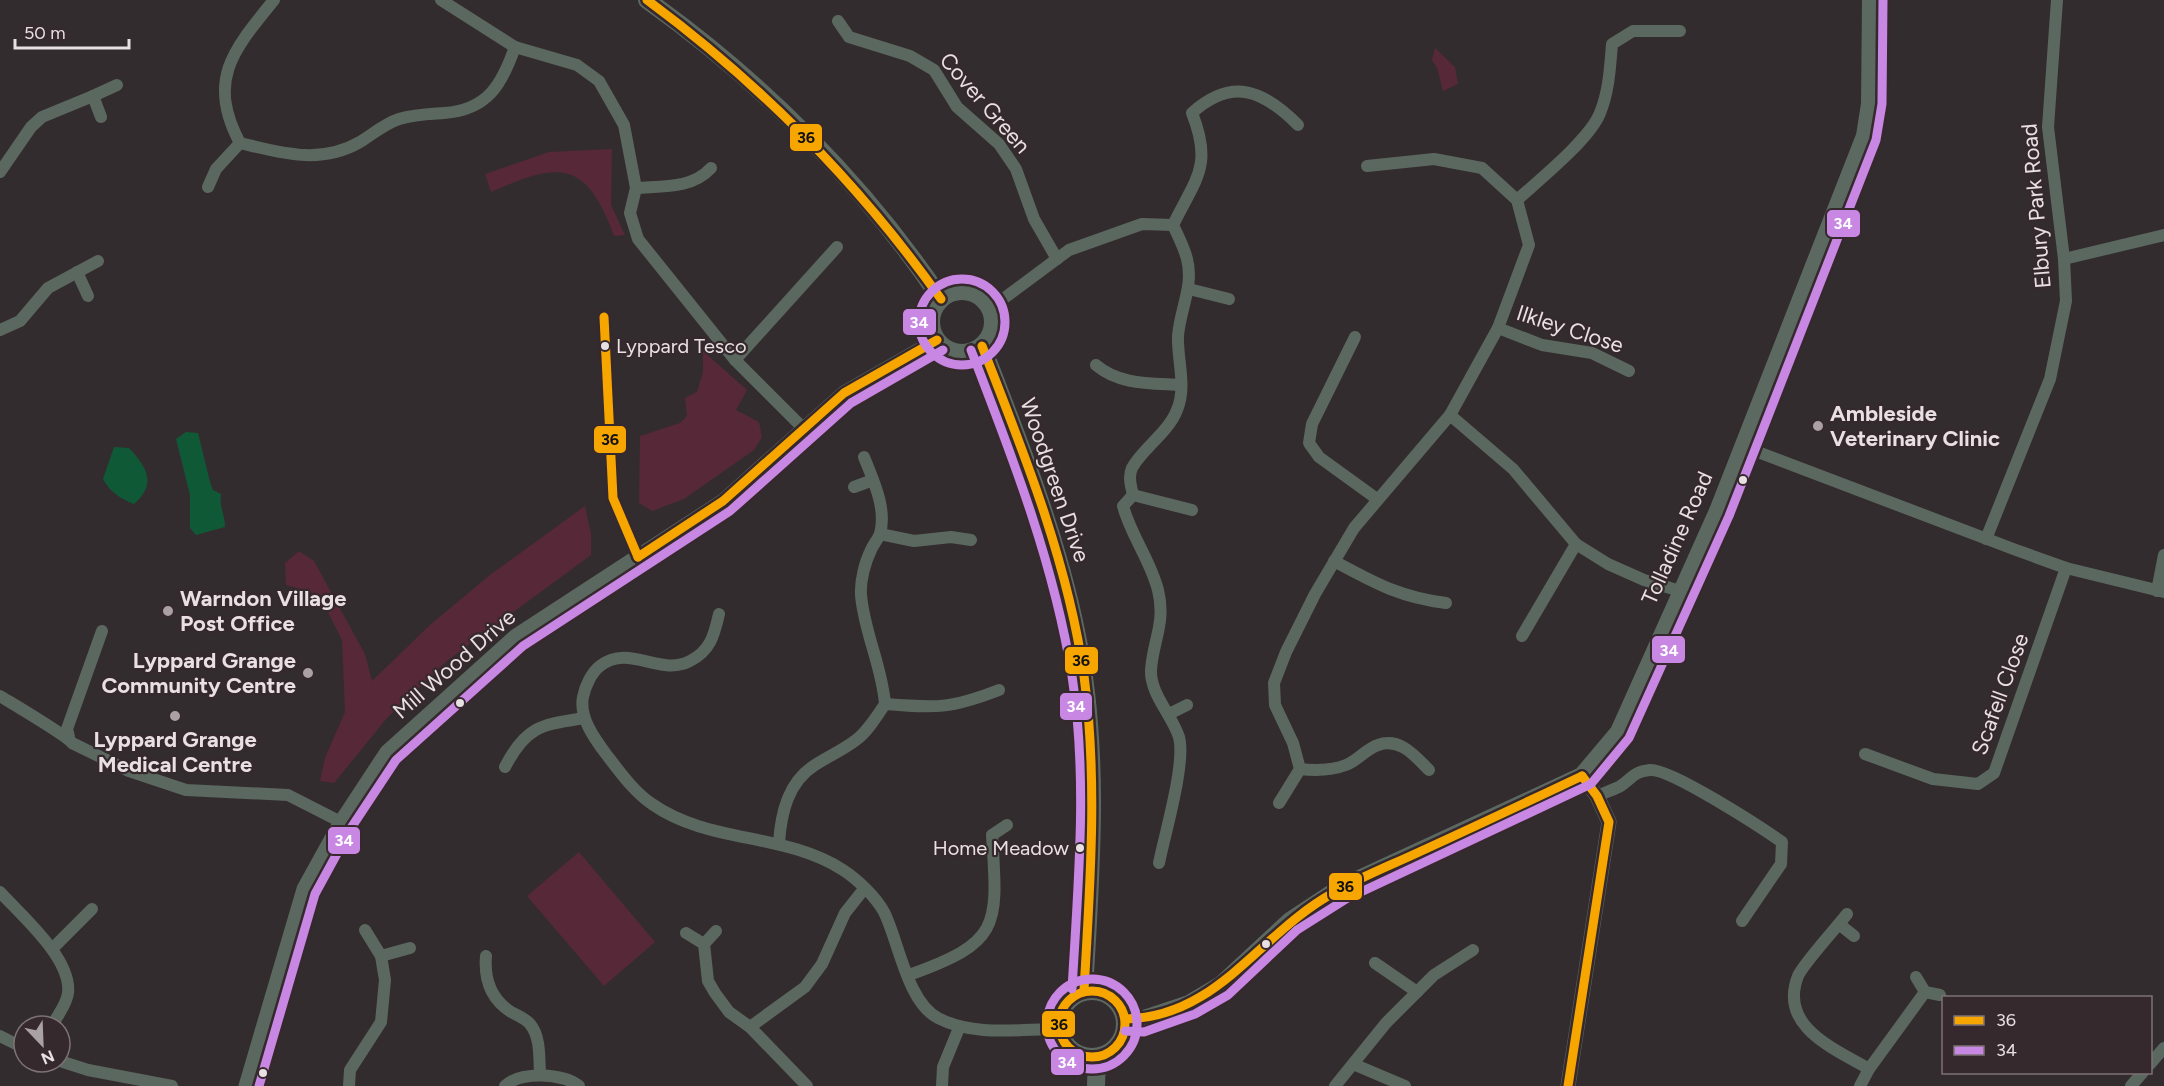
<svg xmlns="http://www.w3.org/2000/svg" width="2164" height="1086" viewBox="0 0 2164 1086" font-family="Figtree,sans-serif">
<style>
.green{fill:#562838}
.water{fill:#105937}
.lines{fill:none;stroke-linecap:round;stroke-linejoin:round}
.minor{stroke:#5b685f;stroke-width:12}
.tertiary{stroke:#5b685f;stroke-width:15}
.secondary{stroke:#5c6961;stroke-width:18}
.bus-1-casing{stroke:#36292d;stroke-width:14}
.bus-2-casing{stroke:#36292d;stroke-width:14}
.bus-1{stroke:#f7a600;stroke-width:9}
.bus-2{stroke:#c787e3;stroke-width:9}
.bus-dot{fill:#e8e0e2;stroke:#36292d;stroke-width:2}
.poi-dot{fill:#a9a1a3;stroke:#36292d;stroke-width:2}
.labels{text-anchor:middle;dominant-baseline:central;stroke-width:4.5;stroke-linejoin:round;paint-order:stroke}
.bus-label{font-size:20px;fill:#e8e0e2;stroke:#36292d;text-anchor:start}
.street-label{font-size:22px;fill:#e8e0e2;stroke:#36292d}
.poi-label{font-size:22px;font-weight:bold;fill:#e8e0e2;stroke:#36292d;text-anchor:start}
.line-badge{stroke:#36292d;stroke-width:2}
.badge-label{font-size:16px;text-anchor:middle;font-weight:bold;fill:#fff}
.pale-badge-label{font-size:16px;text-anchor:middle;font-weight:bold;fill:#111}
</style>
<rect width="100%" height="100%" fill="#332c2e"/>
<!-- green -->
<g class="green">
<polygon points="1435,48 1455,67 1458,84 1443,91 1437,68 1432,60"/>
<path d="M 612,149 L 611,205 L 625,235 L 614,236 C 586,159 559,162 491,192 L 485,174 L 549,152 Z"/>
<polygon points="703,351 747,390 736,410 759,422 762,437 754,450 684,499 652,511 639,503 640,436 680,423 687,416 685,398 697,392 703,372"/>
<polygon points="585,506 591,534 591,555 448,660 387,718 334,783 320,781 325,758 345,712 342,640 327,610 311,592 286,585 285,563 299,551 314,561 365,654 372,681 431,624 490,575"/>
<polygon points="579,852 655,942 604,986 527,896"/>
</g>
<!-- water -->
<g class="water">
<path d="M 186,432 L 198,433 L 210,482 L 213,490 L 221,494 C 219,507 225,515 225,527 L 196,535 L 190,528 L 190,495 L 176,439 Z"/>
<path d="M 114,447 L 129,448 C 147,467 157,484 134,504 C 122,500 109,491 103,479 Z"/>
</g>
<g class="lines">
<!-- minor -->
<g class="minor">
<path d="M 274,0 C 234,49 206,80 240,143 C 282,153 320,165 360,142 C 373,134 384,124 399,119 C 415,114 428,114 444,113 C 488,110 502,84 515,47"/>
<polyline points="441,0 515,47 577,65 599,81 624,125 636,188 630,213 638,239 735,360 804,429"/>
<polyline points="838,21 849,37 910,56 934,70 957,107 999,144 1016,169 1034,219 1057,259"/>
<polyline points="93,96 117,85"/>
<path d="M 1367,166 L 1434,159 L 1482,168 L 1517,200 L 1529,245 L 1498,328 L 1450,415 L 1354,528 L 1315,594 L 1286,652 L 1274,683 L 1275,705 L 1293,743 L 1300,769 C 1316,771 1330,771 1346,765 C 1357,761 1366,749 1378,745 C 1400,737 1415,756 1429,770"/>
<polyline points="0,172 31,127 42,117 93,96 101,117"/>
<polyline points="208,187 216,169 240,143"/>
<path d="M 636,188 C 662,186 692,189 711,168"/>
<path d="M 1517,200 C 1539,180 1590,139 1600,113 C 1609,91 1610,68 1612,44 L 1633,31 L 1680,31"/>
<path d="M 1173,225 C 1196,178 1213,166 1192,113 C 1232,77 1263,90 1298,125"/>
<polyline points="2064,259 2164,235"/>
<polyline points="77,272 88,296"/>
<polyline points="1189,289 1229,299"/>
<polyline points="988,304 999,302 1069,250 1142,224 1173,225"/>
<polyline points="1498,328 1542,345 1592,353 1629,371"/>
<polyline points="0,330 20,321 48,288 98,261"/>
<polyline points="1355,337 1312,424 1309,443 1319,457 1377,499"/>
<polyline points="735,360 837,247"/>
<path d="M 1096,365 C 1119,385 1151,383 1181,385"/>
<polyline points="1450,415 1513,469 1576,544 1608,564 1644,580 1680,591"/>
<polyline points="1742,446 2016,550 2066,568 2164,592"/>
<polyline points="854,487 873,480"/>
<polyline points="1133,495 1192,510"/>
<polyline points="880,534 914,541 951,537 971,540"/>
<polyline points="1986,539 2050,379 2066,301 2064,259 2048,127 2057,0"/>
<path d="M 1334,561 C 1375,583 1399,597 1446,603"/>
<polyline points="2157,591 2164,555"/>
<path d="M 719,614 C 714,636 710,651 690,661 C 660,677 629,643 600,666 C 592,672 585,686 583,697 C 579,717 594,738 606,754 C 619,771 634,792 652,804 C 709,844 784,832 843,870 C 857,879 876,897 884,912 C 899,942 907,1002 938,1018 C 974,1037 1020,1029 1059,1029"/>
<polyline points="1522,636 1576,544"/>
<path d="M 0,696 C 13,704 66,735 72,743 L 129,771 L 186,790 L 288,795 L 341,822"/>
<path d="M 885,704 C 937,708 950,709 999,690"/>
<polyline points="1169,714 1187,705"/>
<polyline points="69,737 67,729 102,631"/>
<polyline points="1865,754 1933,779 1978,784 1994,773 2066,568"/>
<path d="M 505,767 C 526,726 541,725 584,718"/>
<path d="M 1597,796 C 1604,793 1612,790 1619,787 C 1632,779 1632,772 1650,770 C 1670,768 1762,828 1782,842 L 1781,864 L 1742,921"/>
<polyline points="1279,803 1300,769"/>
<path d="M 779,843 C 781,813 788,782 815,765 C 829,756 843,750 856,740 C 868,731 877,716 885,704 C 882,666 864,632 861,595 C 860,581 865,562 871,550 C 873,545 878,539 880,534 C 887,508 873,480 864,457"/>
<path d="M 1159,863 C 1165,833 1186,763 1179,737 C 1172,715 1150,694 1151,670 C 1153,640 1166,623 1158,590 C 1150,559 1131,536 1123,506 L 1133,495 C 1131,486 1128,477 1132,468 C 1142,449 1168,433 1177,410 C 1187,387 1177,359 1178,336 C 1180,309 1194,286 1187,259 C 1184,247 1178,236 1173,225"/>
<path d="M 0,892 C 22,916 72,959 68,993 C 67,1004 57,1016 52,1026"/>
<path d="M 1847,914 C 1837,927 1803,964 1798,976 C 1778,1027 1835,1049 1869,1069"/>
<polyline points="1839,924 1854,936"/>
<polyline points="686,933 704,944 708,981 715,993 729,1012 750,1027 807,1086"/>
<polyline points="704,944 716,931"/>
<polyline points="52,949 92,909"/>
<polyline points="381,956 410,948"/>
<path d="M 486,956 C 484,979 491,999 511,1012 C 517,1015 526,1019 530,1024 C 541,1037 539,1059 540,1074"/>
<polyline points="1375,963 1417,992"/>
<path d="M 909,975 C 1001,942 998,927 992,835 L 1007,825"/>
<polyline points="1916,977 1925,992 1940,995"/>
<polyline points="750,1027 805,987 822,964 845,913 864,889"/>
<polyline points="0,1036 24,1048"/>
<polyline points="60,1061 88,1070 172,1086"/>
<polyline points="1353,1064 1405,1086"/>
<polyline points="2150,1064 2164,1048"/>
<polyline points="349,1086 350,1070 381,1022 385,980 381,956 365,930"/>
<path d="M 505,1086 C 520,1071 563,1073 579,1086"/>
<polyline points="942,1086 943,1067 959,1028"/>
<polyline points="1335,1086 1386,1023 1434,975 1473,950"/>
<polyline points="1860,1086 1869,1069 1925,992"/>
<polyline points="2131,1086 2143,1072"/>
</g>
<!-- tertiary -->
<g class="tertiary">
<polyline points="246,1086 304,889 341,822 387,752 516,636 723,501 844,393 937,340"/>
<polyline points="1568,1086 1609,822 1597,796 1582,776"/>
</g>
<!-- secondary -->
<g class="secondary">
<path d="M 647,0 C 761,81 863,183 941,299"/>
<circle cx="962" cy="322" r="31"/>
<path d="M 982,346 C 1018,439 1056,533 1076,631 C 1101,749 1091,871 1084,990"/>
<circle cx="1092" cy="1024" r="33"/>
<polyline points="1126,1019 1141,1020 1189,1004 1221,985 1290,921 1340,888 1582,776 1619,732 1718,511 1865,136 1870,104 1871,0"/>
<polyline points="1096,1086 1097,1057"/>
</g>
<defs>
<g id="bus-1">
<path d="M 647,0 C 762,85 858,182 941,299"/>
<polyline points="604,317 613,498 638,557"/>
<path d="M 982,346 C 1024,453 1068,562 1084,676 C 1098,780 1090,886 1084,990"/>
<polyline points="638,557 723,501 844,393 937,340"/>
<circle cx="1092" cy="1024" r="33"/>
<path d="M 1126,1019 C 1219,1017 1259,933 1335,892 C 1361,877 1389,866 1417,853 C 1472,828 1527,802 1582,776"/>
<polyline points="1568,1086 1609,822 1597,796 1582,776"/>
</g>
<g id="bus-2">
<circle cx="962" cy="322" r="43"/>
<path d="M 971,350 C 1012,456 1054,563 1072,676 C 1088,779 1078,885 1072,989"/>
<circle cx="1092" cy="1024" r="45"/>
<polyline points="1125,1031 1144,1032 1195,1014 1228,995 1297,930 1346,899 1591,784 1629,738 1729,516 1876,140 1882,104 1883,0"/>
<polyline points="259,1086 315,894 351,828 396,760 523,646 730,511 851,403 943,350"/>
</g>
</defs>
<!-- bus-1 casing -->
<use href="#bus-1" class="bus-1-casing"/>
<!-- bus-2 casing -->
<use href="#bus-2" class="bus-2-casing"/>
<!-- bus-1 -->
<use href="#bus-1" class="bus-1"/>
<!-- bus-2 -->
<use href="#bus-2" class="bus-2"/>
</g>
<!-- markers -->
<g class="bus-dot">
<circle cx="605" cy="346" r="5"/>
<circle cx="1743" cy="480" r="5"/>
<circle cx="460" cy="703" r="5"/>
<circle cx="1080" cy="848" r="5"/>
<circle cx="1266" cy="944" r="5"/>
<circle cx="263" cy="1073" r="5"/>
</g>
<g class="poi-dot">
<circle cx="1818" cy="426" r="6"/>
<circle cx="168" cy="611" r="6"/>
<circle cx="308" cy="673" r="6"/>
<circle cx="175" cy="716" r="6"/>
</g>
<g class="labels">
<!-- bus labels -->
<g class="bus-label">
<text x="616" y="346">Lyppard Tesco</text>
<text x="1069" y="848" text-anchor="end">Home Meadow</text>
</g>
<!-- street labels -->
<g class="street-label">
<text transform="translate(985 103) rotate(49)">Cover Green</text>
<text transform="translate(2036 206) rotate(-95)">Elbury Park Road</text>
<text transform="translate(1570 329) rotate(18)">Ilkley Close</text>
<text transform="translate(1055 480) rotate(71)">Woodgreen Drive</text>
<text transform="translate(1677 538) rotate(-66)">Tolladine Road</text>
<text transform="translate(454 664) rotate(-41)">Mill Wood Drive</text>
<text transform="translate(2000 694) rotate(-70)">Scafell Close</text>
</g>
<!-- poi labels -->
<g class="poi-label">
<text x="1830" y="413">Ambleside<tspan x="1830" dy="25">Veterinary Clinic</tspan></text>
<text x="180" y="598">Warndon Village<tspan x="180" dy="25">Post Office</tspan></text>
<text x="296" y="660" text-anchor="end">Lyppard Grange<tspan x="296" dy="25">Community Centre</tspan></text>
<text x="175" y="739" text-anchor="middle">Lyppard Grange<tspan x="175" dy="25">Medical Centre</tspan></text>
</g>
</g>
<g class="line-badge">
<rect x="789" y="123" width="34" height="29" rx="6" fill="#f7a600"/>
<rect x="1826" y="209" width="35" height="29" rx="6" fill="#c787e3"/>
<rect x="902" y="308" width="35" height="28" rx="6" fill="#c787e3"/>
<rect x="593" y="425" width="34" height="29" rx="6" fill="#f7a600"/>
<rect x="1651" y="635" width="35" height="29" rx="6" fill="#c787e3"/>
<rect x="1064" y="646" width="35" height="29" rx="6" fill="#f7a600"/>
<rect x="1059" y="692" width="34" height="29" rx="6" fill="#c787e3"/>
<rect x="327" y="826" width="34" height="29" rx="6" fill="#c787e3"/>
<rect x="1328" y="872" width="35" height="29" rx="6" fill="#f7a600"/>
<rect x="1041" y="1010" width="35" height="28" rx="6" fill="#f7a600"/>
<rect x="1050" y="1048" width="35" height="28" rx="6" fill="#c787e3"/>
</g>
<g class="badge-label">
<text x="1843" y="229">34</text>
<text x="919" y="328">34</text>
<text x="1669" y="656">34</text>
<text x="1076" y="712">34</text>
<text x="344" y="846">34</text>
<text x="1067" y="1068">34</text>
</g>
<g class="pale-badge-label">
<text x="806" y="143">36</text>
<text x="610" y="445">36</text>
<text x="1081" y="666">36</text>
<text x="1345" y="892">36</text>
<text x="1059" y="1030">36</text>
</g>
<!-- legend -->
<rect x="1942" y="996" width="210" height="78" fill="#36292d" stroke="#7d7275" stroke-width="1.5"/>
<rect x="1954" y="1016" width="30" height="9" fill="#f7a600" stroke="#7d7275" stroke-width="1.5"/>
<text x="1996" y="1026" font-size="18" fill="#e8e0e2">36</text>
<rect x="1954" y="1046" width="30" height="9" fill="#c787e3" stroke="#7d7275" stroke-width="1.5"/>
<text x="1996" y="1056" font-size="18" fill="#e8e0e2">34</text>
<!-- north arrow -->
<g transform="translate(42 1044) rotate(157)"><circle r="28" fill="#36292d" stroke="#7d7275" stroke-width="1.5"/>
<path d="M0-4.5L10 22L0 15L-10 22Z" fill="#a9a1a3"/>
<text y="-9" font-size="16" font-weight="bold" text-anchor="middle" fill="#e8e0e2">N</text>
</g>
<!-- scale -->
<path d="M15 39v9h114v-9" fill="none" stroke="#e8e0e2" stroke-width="3"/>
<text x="24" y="39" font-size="18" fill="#e8e0e2" stroke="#36292d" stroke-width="4.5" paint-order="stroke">50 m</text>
</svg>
